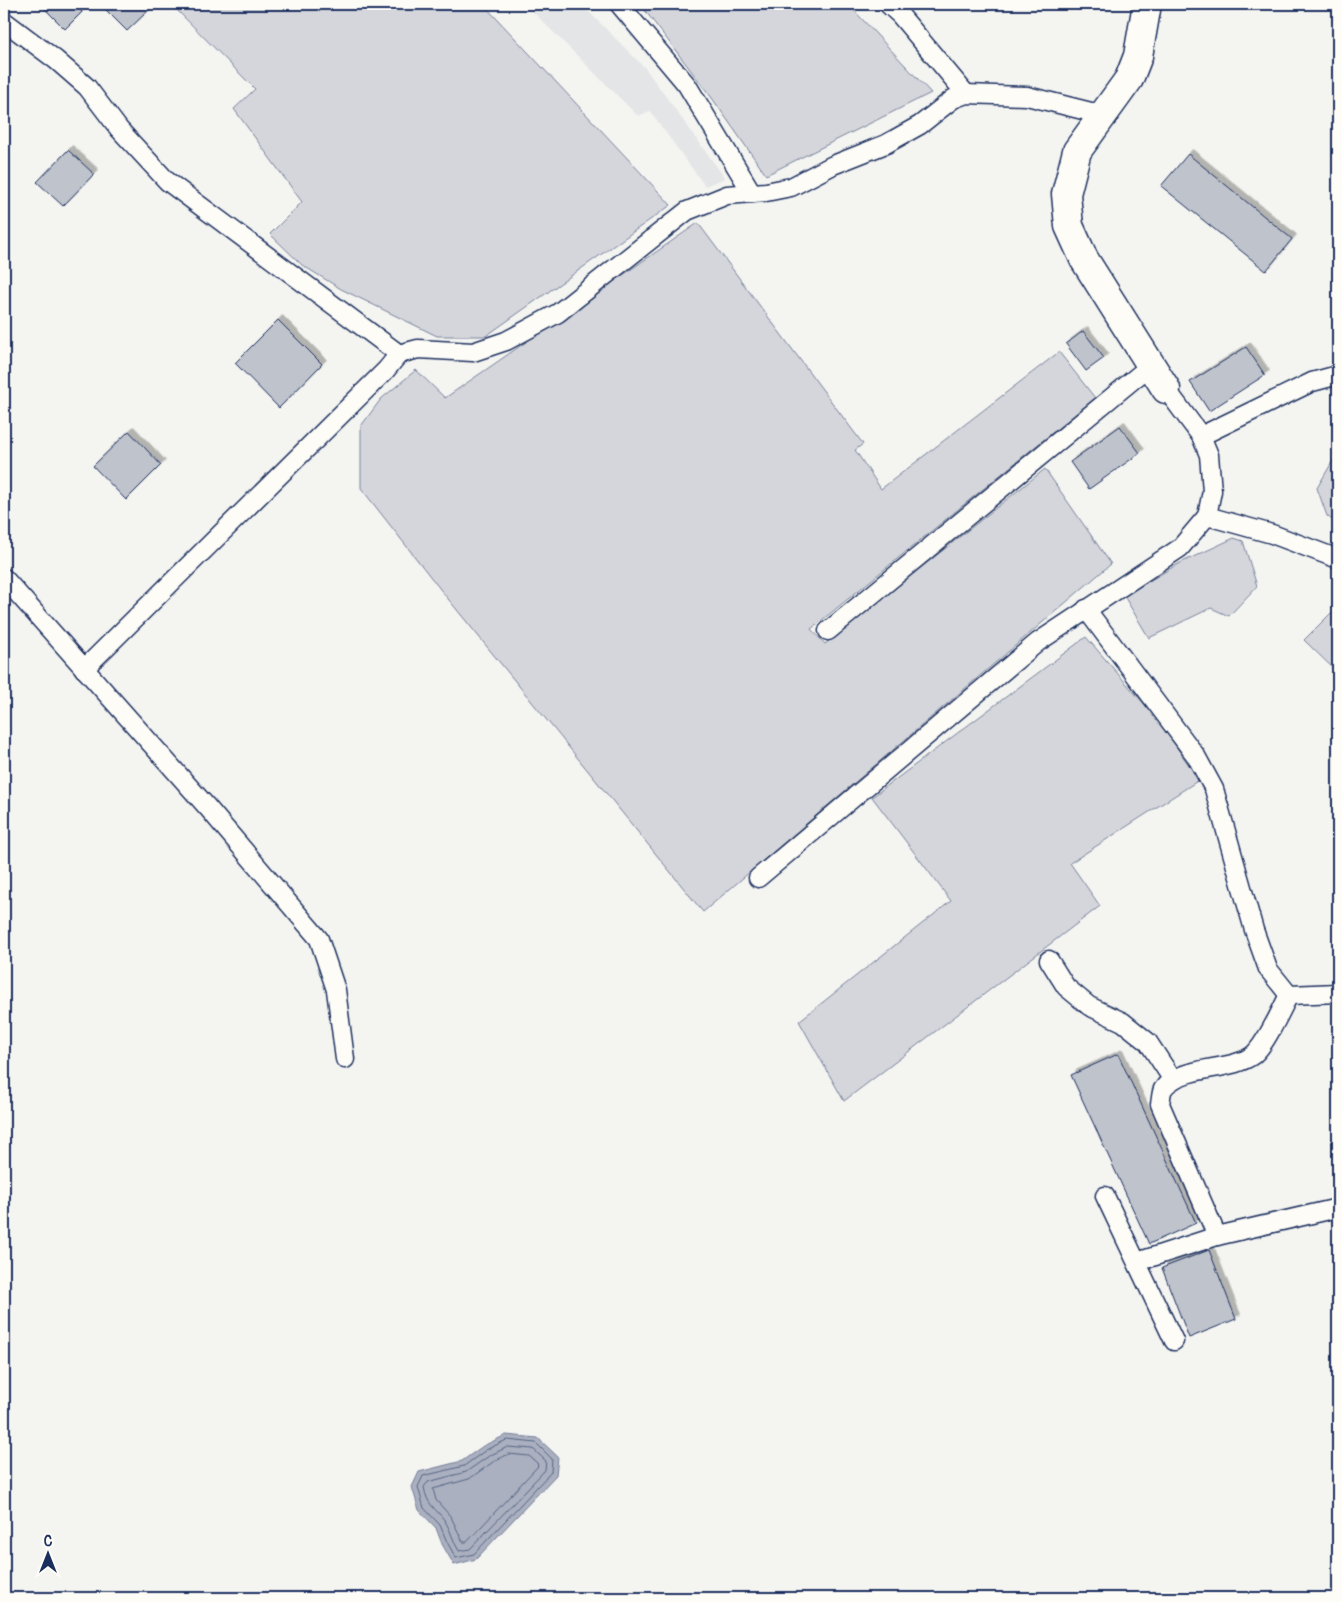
<svg xmlns="http://www.w3.org/2000/svg" width="1342" height="1602" viewBox="0 0 1342 1602" font-family="Pangolin,sans-serif">
<style>
.built{fill:#e4e5e6}
.green{fill:#d4d6db;stroke:#78829c}
.water{fill:#aab0bf;stroke:#717c98}
.lines{fill:none;stroke-linecap:round;stroke-linejoin:round}
.shore{stroke:#546385;stroke-width:1}
.building{fill:#bfc3cc;stroke:#1b2f5e;filter:url(#shadow)}
.lane-casing{stroke:#1b2f5e;stroke-width:21}
.street-casing{stroke:#1b2f5e;stroke-width:31}
.lane{stroke:#fdfcf7;stroke-width:18}
.street{stroke:#fdfcf7;stroke-width:28}
</style>
<defs>
<filter id="shadow"><feDropShadow dx="4.5" dy="-4.5" stdDeviation="0" flood-color="#0004"/></filter>
</defs>
<rect width="100%" height="100%" fill="#f4f4f1"/>
<filter id="ink" filterUnits="userSpaceOnUse"><feTurbulence type="fractalNoise" baseFrequency=".02" numOctaves="2"/><feDisplacementMap in="SourceGraphic" scale="10" xChannelSelector="R" yChannelSelector="G"/><feConvolveMatrix kernelMatrix="1 2 1 2 8 2 1 2 1" color-interpolation-filters="sRGB"/></filter>
<g filter="url(#ink)">
<!-- built -->
<polygon class="built" points="525,4 581,4 645,68 725,178 705,186 650,111 638,116"/>
<!-- green -->
<g class="green">
<polygon points="171,4 483,4 671,205 486,336 437,336 341,289 302,265 270,234 302,202 234,109 255,89"/>
<polygon points="640,4 848,4 931,93 766,175 712,98"/>
<polygon points="698,223 863,444 855,450 881,489 1059,352 1095,398 811,629 825,644 1045,469 1111,564 703,912 440,589 361,488 361,426 381,399 416,370 445,398"/>
<polygon points="1338,452 1338,524 1327,516 1317,488"/>
<polygon points="1234,538 1243,541 1257,586 1229,616 1211,608 1149,638 1124,596 1178,564"/>
<polygon points="1338,606 1338,673 1304,640"/>
<polygon points="1086,637 1158,720 1199,780 1070,863 1100,906 844,1101 799,1021 951,901 872,797"/>
</g>
<!-- water -->
<polygon class="water" points="506,1435 538,1438 558,1457 556,1475 476,1559 454,1565 442,1544 436,1528 419,1510 412,1487 419,1472 462,1461 483,1446"/>
<g class="lines">
<!-- shore -->
<g class="shore">
<polygon points="507,1440 536,1443 552,1459 551,1472 474,1554 456,1558 447,1542 440,1525 424,1508 418,1487 423,1476 464,1466 486,1450"/>
<path d="M 508,1447 L 533,1449 L 546,1461 L 545,1470 L 470,1549 L 459,1551 C 453,1542 451,1530 445,1521 C 436,1508 427,1506 424,1487 L 428,1482 L 466,1472 L 489,1456 Z"/>
<polygon points="509,1454 529,1456 537,1463 538,1466 467,1542 463,1542 451,1517 436,1500 433,1489 469,1479 493,1462"/>
</g>
</g>
<!-- building -->
<g class="building">
<polygon points="40,4 74,4 82,12 65,29"/>
<polygon points="100,4 148,4 152,7 127,31"/>
<polygon points="68,150 94,174 63,206 37,182"/>
<polygon points="1188,154 1292,239 1266,271 1161,186"/>
<polygon points="278,320 322,364 279,408 235,363"/>
<polygon points="1083,331 1104,358 1086,371 1066,344"/>
<polygon points="1246,347 1265,375 1209,411 1190,382"/>
<polygon points="1120,426 1140,453 1089,489 1070,462"/>
<polygon points="129,431 161,465 126,500 93,466"/>
<polygon points="1118,1054 1196,1223 1149,1244 1071,1075"/>
<polygon points="1209,1250 1236,1319 1189,1338 1162,1268"/>
</g>
<g class="lines">
<defs>
<g id="lane">
<polyline points="619,4 687,85 752,193"/>
<polyline points="888,4 900,15 966,94"/>
<polyline points="4,21 56,60 87,87 119,129 167,181 399,354"/>
<polyline points="1201,436 1312,382 1338,375"/>
<polyline points="1207,516 1272,534 1338,559"/>
<polyline points="4,578 208,808 319,939 336,990 345,1059"/>
<polyline points="1086,609 1196,756 1214,789 1254,930 1268,969 1289,995"/>
<polyline points="828,631 1151,365"/>
<polyline points="84,669 386,370 399,354 418,349 473,352 506,341 558,313 687,211 727,195 766,192 791,187 833,165 886,144 920,125 953,99 966,94 1027,96 1103,115"/>
<polyline points="758,878 1038,642 1180,548 1207,516 1212,491 1209,455 1201,436 1166,389"/>
<polyline points="1049,960 1066,987 1089,1006 1123,1022 1148,1042 1173,1080"/>
<polyline points="1289,995 1338,993"/>
<polyline points="1105,1196 1174,1341"/>
<path d="M 1217,1236 L 1160,1104 C 1161,1100 1161,1093 1163,1089 C 1179,1065 1231,1072 1253,1055 C 1266,1044 1281,1010 1289,995"/>
<polyline points="1137,1262 1217,1236 1338,1208"/>
</g>
<polyline id="street" points="1147,4 1138,56 1129,79 1077,151 1066,194 1069,226 1084,259 1166,389"/>
</defs>
<!-- lane casing -->
<use href="#lane" class="lane-casing"/>
<!-- street casing -->
<use href="#street" class="street-casing"/>
<!-- lane -->
<use href="#lane" class="lane"/>
<!-- street -->
<use href="#street" class="street"/>
</g>
</g>
<!-- margin -->
<rect width="1342" height="1602" fill="none" stroke="#fdfcf7" stroke-width="20"/>
<rect x="10" y="10" width="1322" height="1582" fill="none" stroke="#1b2f5e" stroke-width="2" filter="url(#ink)"/>
<!-- north arrow -->
<g transform="translate(48 1554)" stroke="#fdfcf7" stroke-width="4" paint-order="stroke">
<path d="M0-4L9 19L0 12L-9 19Z" fill="#1b2f5e"/>
<text y="-8" font-size="14" font-weight="bold" text-anchor="middle" fill="#1b2f5e">С</text>
</g>
</svg>
